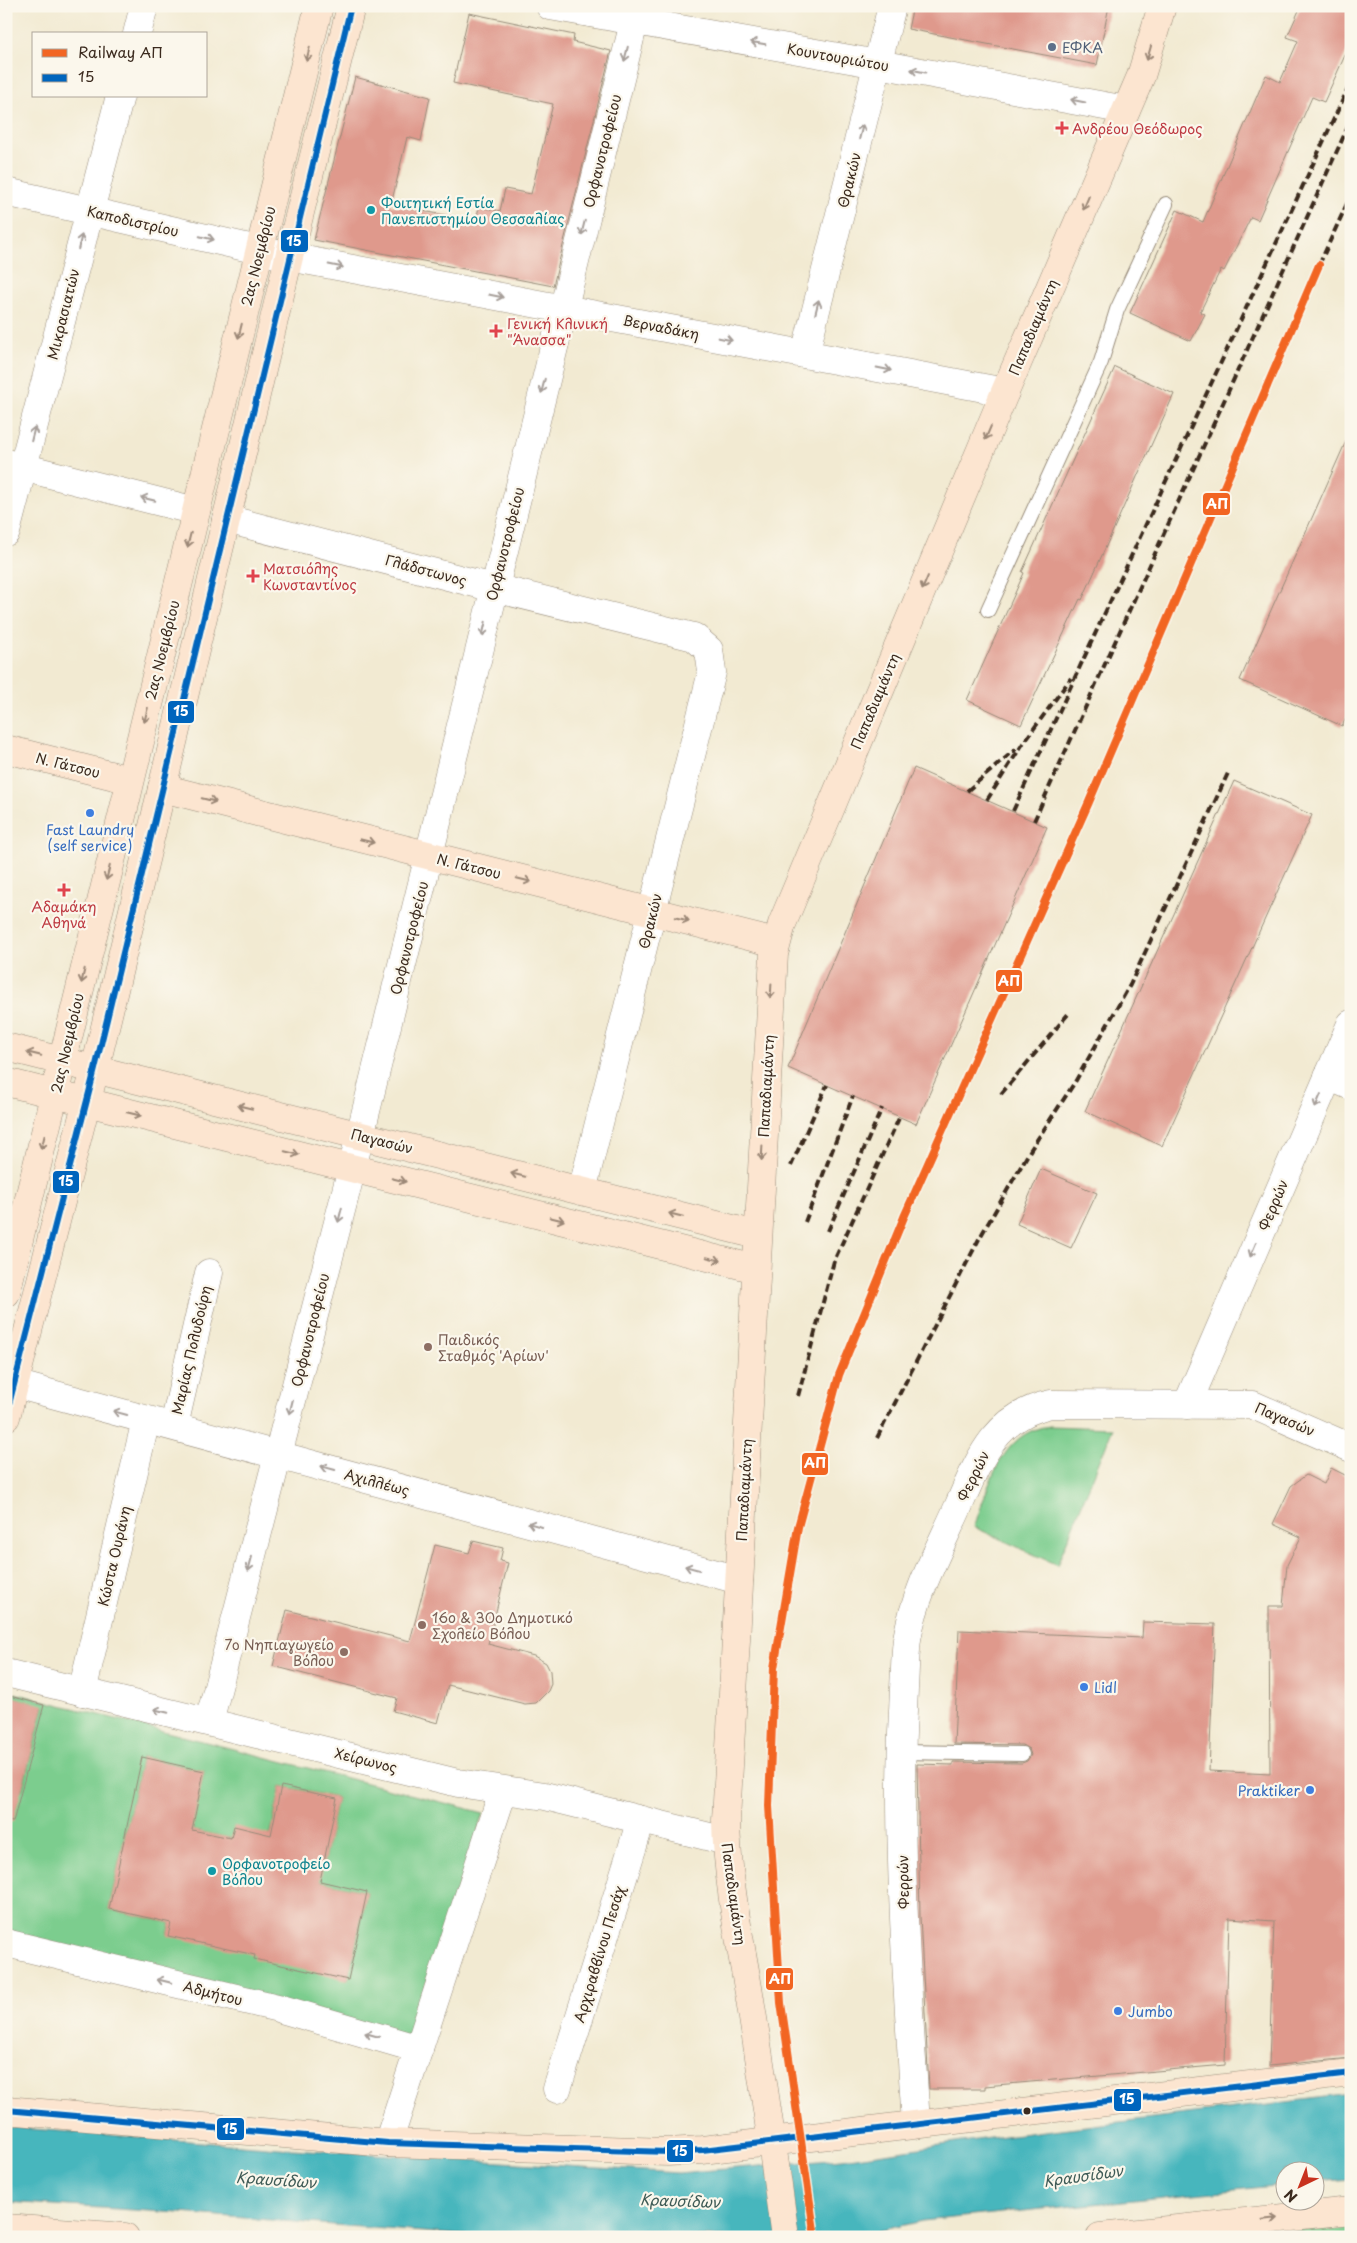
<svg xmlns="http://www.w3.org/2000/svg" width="1357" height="2243" viewBox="0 0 1357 2243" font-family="'Playpen Sans',sans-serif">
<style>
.green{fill:#7bcd8e;stroke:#5b7c56;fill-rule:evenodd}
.water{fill:#47b6bd;stroke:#41706e}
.building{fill:#df998c}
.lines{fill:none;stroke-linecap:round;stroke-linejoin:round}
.lane-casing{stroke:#968a78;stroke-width:16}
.street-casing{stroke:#968a78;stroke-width:29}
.secondary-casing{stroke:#968a78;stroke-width:29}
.lane{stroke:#fff;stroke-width:14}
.street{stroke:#fff;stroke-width:28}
.secondary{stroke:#fce5d0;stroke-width:28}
.rail{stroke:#3b2a1e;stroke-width:4;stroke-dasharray:8 4;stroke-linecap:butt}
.bus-1-casing{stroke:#fbf7ec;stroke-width:10}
.bus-1{stroke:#0065bd;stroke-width:6}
.rail-1-casing{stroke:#fbf7ec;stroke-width:11}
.rail-1{stroke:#f26522;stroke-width:8}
.oneway{stroke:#a79f9a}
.oneway2{stroke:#9c8877}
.service-dot{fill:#5c6f8a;stroke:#fbf7ec;stroke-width:2}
.health-dot{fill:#e0444e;stroke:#fbf7ec;stroke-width:2}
.culture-dot{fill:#0f9aa8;stroke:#fbf7ec;stroke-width:2}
.shop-dot{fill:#3f7fe0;stroke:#fbf7ec;stroke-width:2}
.education-dot{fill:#8d6e63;stroke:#fbf7ec;stroke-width:2}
.bus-dot{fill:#3b2a1e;stroke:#fbf7ec;stroke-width:2}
.labels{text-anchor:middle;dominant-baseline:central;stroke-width:4.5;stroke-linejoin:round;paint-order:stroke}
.service-label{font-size:14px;fill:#4e5e75;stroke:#fbf7ec;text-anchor:start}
.street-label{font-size:14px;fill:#3b2a1e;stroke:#fbf7ec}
.health-label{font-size:14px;fill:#be3a42;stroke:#fbf7ec;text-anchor:start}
.culture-label{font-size:14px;fill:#0d838f;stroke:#fbf7ec;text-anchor:start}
.shop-label{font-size:14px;fill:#366cbe;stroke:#fbf7ec;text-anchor:start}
.education-label{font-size:14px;fill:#785e54;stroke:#fbf7ec;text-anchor:start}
.water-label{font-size:15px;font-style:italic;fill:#3f5b56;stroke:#fbf7ec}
.line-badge{stroke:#fbf7ec;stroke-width:2}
.badge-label{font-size:14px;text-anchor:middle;font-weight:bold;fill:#fff}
</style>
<rect width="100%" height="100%" fill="#fbf7ec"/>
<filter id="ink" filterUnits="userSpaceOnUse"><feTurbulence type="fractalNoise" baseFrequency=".02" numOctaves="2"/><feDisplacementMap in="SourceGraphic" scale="10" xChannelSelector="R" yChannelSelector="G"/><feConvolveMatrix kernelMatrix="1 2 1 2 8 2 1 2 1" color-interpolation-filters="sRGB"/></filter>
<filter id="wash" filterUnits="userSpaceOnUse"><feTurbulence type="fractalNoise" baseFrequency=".0096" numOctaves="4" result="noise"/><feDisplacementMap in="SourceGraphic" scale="20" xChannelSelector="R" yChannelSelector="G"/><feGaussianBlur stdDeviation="1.12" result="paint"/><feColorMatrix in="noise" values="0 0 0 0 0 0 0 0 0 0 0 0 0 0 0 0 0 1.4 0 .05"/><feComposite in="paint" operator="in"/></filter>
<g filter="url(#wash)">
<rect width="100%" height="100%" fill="#f2ead2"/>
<!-- green -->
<g class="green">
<path d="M 1050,1426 L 1113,1428 L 1057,1565 L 974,1527 C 988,1489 1000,1431 1050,1426 Z"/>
<path d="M 6,1691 L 484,1813 L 408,2038 L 6,1931 L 6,1787 L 22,1790 L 44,1706 L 6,1695 ZM 142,1757 L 204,1771 L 191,1830 L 268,1846 L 281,1786 L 337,1798 L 323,1865 L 306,1878 L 367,1892 L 348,1980 L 228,1924 L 168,1935 L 171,1923 L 109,1909 Z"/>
<polygon points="1351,2224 1351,2237 1234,2237"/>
</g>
<!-- water -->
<polygon class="water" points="1351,2094 1351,2179 1315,2182 1314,2170 1284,2170 1284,2185 922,2221 851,2237 488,2237 180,2213 6,2202 6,2127 292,2149 678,2173 842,2159 1012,2135"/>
<g id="blocks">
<!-- building -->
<g class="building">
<polygon points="913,6 1109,6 1097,65 908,29"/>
<polygon points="1301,6 1351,6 1351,42 1324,102 1312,97 1258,220 1251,217 1224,271 1221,269 1200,312 1205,314 1191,341 1130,313 1177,210 1203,222 1266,75 1280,82 1298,41 1287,37"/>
<polygon points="469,13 574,35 573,42 611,51 553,286 314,240 355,77 430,97 421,141 407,137 391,205 476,221 479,207 500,211 505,189 531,194 553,104 453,83"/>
<polygon points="1115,367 1174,394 1082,600 1080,599 1021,725 967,700 1024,573 1022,572"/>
<polygon points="1351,430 1351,708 1342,726 1240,680"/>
<polygon points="914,768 1047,827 916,1124 788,1068"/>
<polygon points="1234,781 1312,815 1162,1146 1085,1111"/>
<polygon points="1041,1169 1097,1193 1071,1248 1017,1224"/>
<polygon points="1331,1468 1351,1478 1351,2058 1269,2066 1274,1921 1229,1918 1225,2065 985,2086 985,2089 929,2089 920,1916 917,1764 953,1765 953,1762 1022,1763 1027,1761 1031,1755 1029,1749 1022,1745 954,1744 959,1630 1142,1638 1143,1622 1215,1624 1209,1771 1270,1774 1269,1606 1283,1606 1287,1565 1301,1537 1273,1524 1291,1486 1306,1475 1324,1484"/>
<polygon points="473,1541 503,1548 500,1561 508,1563 488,1644 534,1656 546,1663 550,1671 551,1684 548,1691 536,1703 525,1704 448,1685 438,1723 393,1711 397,1698 273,1666 287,1610 410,1641 435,1545 469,1553"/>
<polygon points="6,1695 44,1705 13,1822 6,1821"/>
<polygon points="142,1757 204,1771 192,1830 231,1838 234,1826 271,1835 281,1786 337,1798 320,1881 367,1892 348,1980 254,1959 255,1955 168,1936 171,1923 109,1909"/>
</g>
</g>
</g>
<g filter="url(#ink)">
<use href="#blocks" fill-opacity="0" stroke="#968a78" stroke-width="1"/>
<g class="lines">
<defs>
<g id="lane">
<polyline points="988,610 1101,362 1117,310 1166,204"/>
<polyline points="901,1752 1022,1754"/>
</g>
<g id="street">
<polyline points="550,6 878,64 1126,110"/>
<polyline points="137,34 144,6"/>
<polyline points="6,192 289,257 1005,392"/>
<polyline points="805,354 892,6"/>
<polyline points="6,463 196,511"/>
<polyline points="226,519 494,588 694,637 709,650 712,672 582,1191"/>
<polyline points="6,532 120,96"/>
<polyline points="1328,1076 1351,1086"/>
<polyline points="15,1384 739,1580"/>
<polyline points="1187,1405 1351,1024"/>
<polyline points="174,1426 209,1273"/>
<polyline points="6,1673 458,1783 545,1796 726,1841"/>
<polyline points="82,1692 146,1420"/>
<polyline points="209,1722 352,1168 638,6"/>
<polyline points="6,1943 278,2008 419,2049"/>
<polyline points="557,2089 641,1820"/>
<path d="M 916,2124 C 909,2013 901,1902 901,1790 C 901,1757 902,1723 904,1689 C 905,1673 905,1655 907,1639 C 915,1592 940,1548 959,1505 C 979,1459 996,1415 1051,1404 L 1253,1405 L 1351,1448"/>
<polyline points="388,2143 503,1791"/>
</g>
<g id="secondary">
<polyline points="6,749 130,780"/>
<polyline points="162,788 776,943"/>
<polyline points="6,1047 757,1235"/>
<polyline points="6,1082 756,1269"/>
<polyline points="6,1293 319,6"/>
<polyline points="6,1417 95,1069 289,257 351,6"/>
<polyline points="6,2110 388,2143 668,2152 702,2150 1351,2073"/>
<polyline points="6,2228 125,2237"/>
<path d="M 785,2237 C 774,2155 762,2074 749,1993 C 739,1936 727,1878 726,1820 L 774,954 L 782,924 L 1005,392 L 1141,76 L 1162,6"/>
<polyline points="1100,2237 1351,2211"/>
</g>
</defs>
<!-- lane casing -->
<use href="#lane" class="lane-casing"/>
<!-- street casing -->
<use href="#street" class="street-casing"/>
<!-- secondary casing -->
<use href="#secondary" class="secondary-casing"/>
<!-- lane -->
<use href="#lane" class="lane"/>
<!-- street -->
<use href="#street" class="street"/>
<!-- secondary -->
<use href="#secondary" class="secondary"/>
<!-- rail -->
<g class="rail">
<polyline points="1319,265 1351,195"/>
<polyline points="967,791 1016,749"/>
<polyline points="987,800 1024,742 1071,678"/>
<polyline points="1013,811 1351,82"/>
<polyline points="1034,821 1351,120"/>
<polyline points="1001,1094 1069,1013"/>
<polyline points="791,1166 827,1085"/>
<polyline points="805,1222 853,1096"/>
<polyline points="828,1231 882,1108"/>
<polyline points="798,1396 834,1261 900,1116"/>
<polyline points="877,1438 979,1239 1031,1149 1075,1082 1130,985 1229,771"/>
</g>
<defs>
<g id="bus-1">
<polyline points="6,1416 95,1069 351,6"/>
<polyline points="6,2110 388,2143 668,2152 702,2150 1351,2073"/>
</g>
</defs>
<!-- bus-1 casing -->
<use href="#bus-1" class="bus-1-casing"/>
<!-- bus-1 -->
<use href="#bus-1" class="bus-1"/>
<defs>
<polyline id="rail-1" points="815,2237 781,2003 769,1806 774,1668 798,1527 839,1375 904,1217 1089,802 1319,265"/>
</defs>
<!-- rail-1 casing -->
<use href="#rail-1" class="rail-1-casing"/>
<!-- rail-1 -->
<use href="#rail-1" class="rail-1"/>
</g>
<!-- one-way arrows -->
<defs><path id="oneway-shaft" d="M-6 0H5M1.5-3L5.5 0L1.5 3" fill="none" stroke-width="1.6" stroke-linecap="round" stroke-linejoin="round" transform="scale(1.25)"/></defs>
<g class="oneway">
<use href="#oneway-shaft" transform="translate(758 43) rotate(-170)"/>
<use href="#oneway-shaft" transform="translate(626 54) rotate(104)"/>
<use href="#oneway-shaft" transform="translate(918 71) rotate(-169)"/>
<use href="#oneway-shaft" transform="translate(1078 101) rotate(-169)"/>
<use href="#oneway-shaft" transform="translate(861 132) rotate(-76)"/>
<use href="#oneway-shaft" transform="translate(583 228) rotate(104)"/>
<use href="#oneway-shaft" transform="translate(207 238) rotate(13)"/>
<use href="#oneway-shaft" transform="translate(80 242) rotate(-76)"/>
<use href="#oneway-shaft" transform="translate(336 266) rotate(11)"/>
<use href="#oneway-shaft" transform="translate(496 296) rotate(11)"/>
<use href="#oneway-shaft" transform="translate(817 307) rotate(-76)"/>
<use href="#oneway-shaft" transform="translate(725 339) rotate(11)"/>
<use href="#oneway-shaft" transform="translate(884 369) rotate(11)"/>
<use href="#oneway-shaft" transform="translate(543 386) rotate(104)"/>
<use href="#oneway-shaft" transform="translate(33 434) rotate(-76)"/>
<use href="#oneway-shaft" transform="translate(148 499) rotate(-166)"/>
<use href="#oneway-shaft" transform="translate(484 629) rotate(103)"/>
<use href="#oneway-shaft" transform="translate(1318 1101) rotate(113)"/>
<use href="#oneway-shaft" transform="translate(340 1215) rotate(104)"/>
<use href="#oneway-shaft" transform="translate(1253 1250) rotate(113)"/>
<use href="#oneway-shaft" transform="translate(291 1407) rotate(104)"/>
<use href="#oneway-shaft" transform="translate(120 1413) rotate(-165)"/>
<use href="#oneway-shaft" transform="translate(328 1468) rotate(-165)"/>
<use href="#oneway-shaft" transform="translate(535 1525) rotate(-165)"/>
<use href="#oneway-shaft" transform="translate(250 1564) rotate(105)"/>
<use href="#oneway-shaft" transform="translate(692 1568) rotate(-165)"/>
<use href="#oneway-shaft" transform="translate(161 1711) rotate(-167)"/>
<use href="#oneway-shaft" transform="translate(164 1981) rotate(-166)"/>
<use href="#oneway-shaft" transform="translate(372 2035) rotate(-164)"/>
</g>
<g class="oneway2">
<use href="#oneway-shaft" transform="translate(1149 53) rotate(106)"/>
<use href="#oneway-shaft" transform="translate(308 54) rotate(104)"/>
<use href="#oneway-shaft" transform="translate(1086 203) rotate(113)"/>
<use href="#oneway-shaft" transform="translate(240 331) rotate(104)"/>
<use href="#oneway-shaft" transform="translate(988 433) rotate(113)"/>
<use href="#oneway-shaft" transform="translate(189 540) rotate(104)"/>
<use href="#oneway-shaft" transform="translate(925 583) rotate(113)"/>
<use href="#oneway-shaft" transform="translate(146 715) rotate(104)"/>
<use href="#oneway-shaft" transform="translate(209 800) rotate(14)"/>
<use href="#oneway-shaft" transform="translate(367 841) rotate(14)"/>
<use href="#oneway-shaft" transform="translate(108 873) rotate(104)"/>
<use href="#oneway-shaft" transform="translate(524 880) rotate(14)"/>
<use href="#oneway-shaft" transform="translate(682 919) rotate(14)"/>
<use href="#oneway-shaft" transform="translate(83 976) rotate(103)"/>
<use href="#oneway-shaft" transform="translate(771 991) rotate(93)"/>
<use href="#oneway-shaft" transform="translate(34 1054) rotate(-166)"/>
<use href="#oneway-shaft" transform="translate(245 1107) rotate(-166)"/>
<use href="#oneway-shaft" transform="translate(134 1114) rotate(14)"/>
<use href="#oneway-shaft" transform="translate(43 1142) rotate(104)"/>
<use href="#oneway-shaft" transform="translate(292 1153) rotate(14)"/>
<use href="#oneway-shaft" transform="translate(762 1153) rotate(93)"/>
<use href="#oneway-shaft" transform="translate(518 1175) rotate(-166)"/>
<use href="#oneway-shaft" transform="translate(399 1180) rotate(14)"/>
<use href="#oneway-shaft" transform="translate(676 1215) rotate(-166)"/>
<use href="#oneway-shaft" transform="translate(557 1219) rotate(14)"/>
<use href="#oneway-shaft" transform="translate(714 1259) rotate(14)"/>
<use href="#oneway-shaft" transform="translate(1270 2219) rotate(-6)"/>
</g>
</g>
<!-- markers -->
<circle class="service-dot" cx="1052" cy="47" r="5"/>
<g class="health-dot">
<path d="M1059.5 120.5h5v5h5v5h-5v5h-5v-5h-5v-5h5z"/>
<path d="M493.5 323.5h5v5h5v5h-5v5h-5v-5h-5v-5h5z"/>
<path d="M250.5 568.5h5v5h5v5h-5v5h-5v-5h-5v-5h5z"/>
<path d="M61.5 882.5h5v5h5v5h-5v5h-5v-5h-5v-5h5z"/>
</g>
<g class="culture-dot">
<circle cx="371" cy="210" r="5"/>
<circle cx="212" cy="1871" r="5"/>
</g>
<g class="shop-dot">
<circle cx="90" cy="813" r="5"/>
<circle cx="1084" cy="1687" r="5"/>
<circle cx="1310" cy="1790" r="5"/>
<circle cx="1118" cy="2011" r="5"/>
</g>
<g class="education-dot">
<circle cx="428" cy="1347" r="5"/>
<circle cx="422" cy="1625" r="5"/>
<circle cx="344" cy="1652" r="5"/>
</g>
<circle class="bus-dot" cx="1027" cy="2111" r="4.5"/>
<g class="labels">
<!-- service labels -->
<g class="service-label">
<text x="1062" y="47">ΕΦΚΑ</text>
</g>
<!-- street labels -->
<g class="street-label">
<text transform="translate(838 57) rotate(10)">Κουντουριώτου</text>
<text transform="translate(602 151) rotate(-76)">Ορφανοτροφείου</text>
<text transform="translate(849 180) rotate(-76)">Θρακών</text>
<text transform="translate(133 221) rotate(13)">Καποδιστρίου</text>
<text transform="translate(258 256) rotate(-76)">2ας Νοεμβρίου</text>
<text transform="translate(63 314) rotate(-76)">Μικρασιατών</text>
<text transform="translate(661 327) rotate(11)">Βερναδάκη</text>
<text transform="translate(1033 327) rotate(-67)">Παπαδιαμάντη</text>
<text transform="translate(505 544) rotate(-76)">Ορφανοτροφείου</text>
<text transform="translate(426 570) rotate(15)">Γλάδστωνος</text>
<text transform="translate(162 650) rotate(-76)">2ας Νοεμβρίου</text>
<text transform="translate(875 701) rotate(-67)">Παπαδιαμάντη</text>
<text transform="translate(68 765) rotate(14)">Ν. Γάτσου</text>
<text transform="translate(469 866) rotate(14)">Ν. Γάτσου</text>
<text transform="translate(650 921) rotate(-76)">Θρακών</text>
<text transform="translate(409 938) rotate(-76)">Ορφανοτροφείου</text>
<text transform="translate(67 1043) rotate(-77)">2ας Νοεμβρίου</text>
<text transform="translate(766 1086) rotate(-87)">Παπαδιαμάντη</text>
<text transform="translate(382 1141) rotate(14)">Παγασών</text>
<text transform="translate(1273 1205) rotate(-67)">Φερρών</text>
<text transform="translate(310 1330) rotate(-76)">Ορφανοτροφείου</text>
<text transform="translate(191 1350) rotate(-77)">Μαρίας Πολυδούρη</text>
<text transform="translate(1285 1419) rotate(23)">Παγασών</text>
<text transform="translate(973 1476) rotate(-64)">Φερρών</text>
<text transform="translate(377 1482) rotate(15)">Αχιλλέως</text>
<text transform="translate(744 1490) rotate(-87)">Παπαδιαμάντη</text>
<text transform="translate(114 1556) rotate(-77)">Κώστα Ουράνη</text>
<text transform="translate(366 1760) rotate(14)">Χείρωνος</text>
<text transform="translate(903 1882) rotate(-91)">Φερρών</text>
<text transform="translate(734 1894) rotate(82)">Παπαδιαμάντη</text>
<text transform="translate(599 1954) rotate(-73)">Αρχιραββίνου Πεσάχ</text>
<text transform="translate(213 1993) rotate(14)">Αδμήτου</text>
</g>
<!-- health labels -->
<g class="health-label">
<text x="1072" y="128">Ανδρέου Θεόδωρος</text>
<text x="507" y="323">Γενική Κλινική<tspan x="507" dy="16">"Άνασσα"</tspan></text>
<text x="263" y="568">Ματσιόλης<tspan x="263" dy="16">Κωνσταντίνος</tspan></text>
<text x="64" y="906" text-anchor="middle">Αδαμάκη<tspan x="64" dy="16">Αθηνά</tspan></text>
</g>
<!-- culture labels -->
<g class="culture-label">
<text x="381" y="202">Φοιτητική Εστία<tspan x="381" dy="16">Πανεπιστημίου Θεσσαλίας</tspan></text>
<text x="222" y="1863">Ορφανοτροφείο<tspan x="222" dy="16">Βόλου</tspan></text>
</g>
<!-- shop labels -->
<g class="shop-label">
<text x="90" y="829" text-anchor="middle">Fast Laundry<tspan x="90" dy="16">(self service)</tspan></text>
<text x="1094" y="1687">Lidl</text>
<text x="1300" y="1790" text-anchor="end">Praktiker</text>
<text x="1128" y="2011">Jumbo</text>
</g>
<!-- education labels -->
<g class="education-label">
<text x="438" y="1339">Παιδικός<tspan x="438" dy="16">Σταθμός 'Αρίων'</tspan></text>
<text x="432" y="1617">16ο &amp; 30ο Δημοτικό<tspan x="432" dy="16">Σχολείο Βόλου</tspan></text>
<text x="334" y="1644" text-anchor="end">7ο Νηπιαγωγείο<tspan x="334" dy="16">Βόλου</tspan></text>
</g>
<!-- water labels -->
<g class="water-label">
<text transform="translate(1083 2175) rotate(-8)">Κραυσίδων</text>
<text transform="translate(276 2179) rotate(4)">Κραυσίδων</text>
<text transform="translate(680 2200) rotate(2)">Κραυσίδων</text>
</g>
</g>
<g class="line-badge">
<rect x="280" y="229" width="29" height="24" rx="5" fill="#0065bd"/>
<rect x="1202" y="492" width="29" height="24" rx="5" fill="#f26522"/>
<rect x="167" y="700" width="28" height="24" rx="5" fill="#0065bd"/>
<rect x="995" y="969" width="28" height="24" rx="5" fill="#f26522"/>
<rect x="52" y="1170" width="28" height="24" rx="5" fill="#0065bd"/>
<rect x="801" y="1452" width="28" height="24" rx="5" fill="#f26522"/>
<rect x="765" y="1967" width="29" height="24" rx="5" fill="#f26522"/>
<rect x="1113" y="2088" width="29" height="24" rx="5" fill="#0065bd"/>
<rect x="216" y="2117" width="29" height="24" rx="5" fill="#0065bd"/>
<rect x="666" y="2139" width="28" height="24" rx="5" fill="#0065bd"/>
</g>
<g class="badge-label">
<text x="294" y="246">15</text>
<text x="1217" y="509">ΑΠ</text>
<text x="181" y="716">15</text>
<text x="1009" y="986">ΑΠ</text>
<text x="66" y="1186">15</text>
<text x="815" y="1468">ΑΠ</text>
<text x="780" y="1984">ΑΠ</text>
<text x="1127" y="2104">15</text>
<text x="230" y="2134">15</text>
<text x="680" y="2156">15</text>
</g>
<!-- margin -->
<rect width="1357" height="2243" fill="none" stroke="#fbf7ec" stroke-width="25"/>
<!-- legend -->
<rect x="32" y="32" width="175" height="65" fill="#fbf7ec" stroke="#aea59a"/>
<rect x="42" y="49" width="25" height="8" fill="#f26522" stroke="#aea59a"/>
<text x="78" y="58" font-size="15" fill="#3b2a1e">Railway ΑΠ</text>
<rect x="42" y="74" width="25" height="8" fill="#0065bd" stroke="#aea59a"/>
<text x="78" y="82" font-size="15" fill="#3b2a1e">15</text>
<!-- north arrow -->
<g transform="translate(1300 2186) rotate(223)"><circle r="24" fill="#fbf7ec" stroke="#aea59a"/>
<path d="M0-4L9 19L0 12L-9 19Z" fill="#c8321e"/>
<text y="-8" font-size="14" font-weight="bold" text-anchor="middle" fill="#3b2a1e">N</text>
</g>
</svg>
